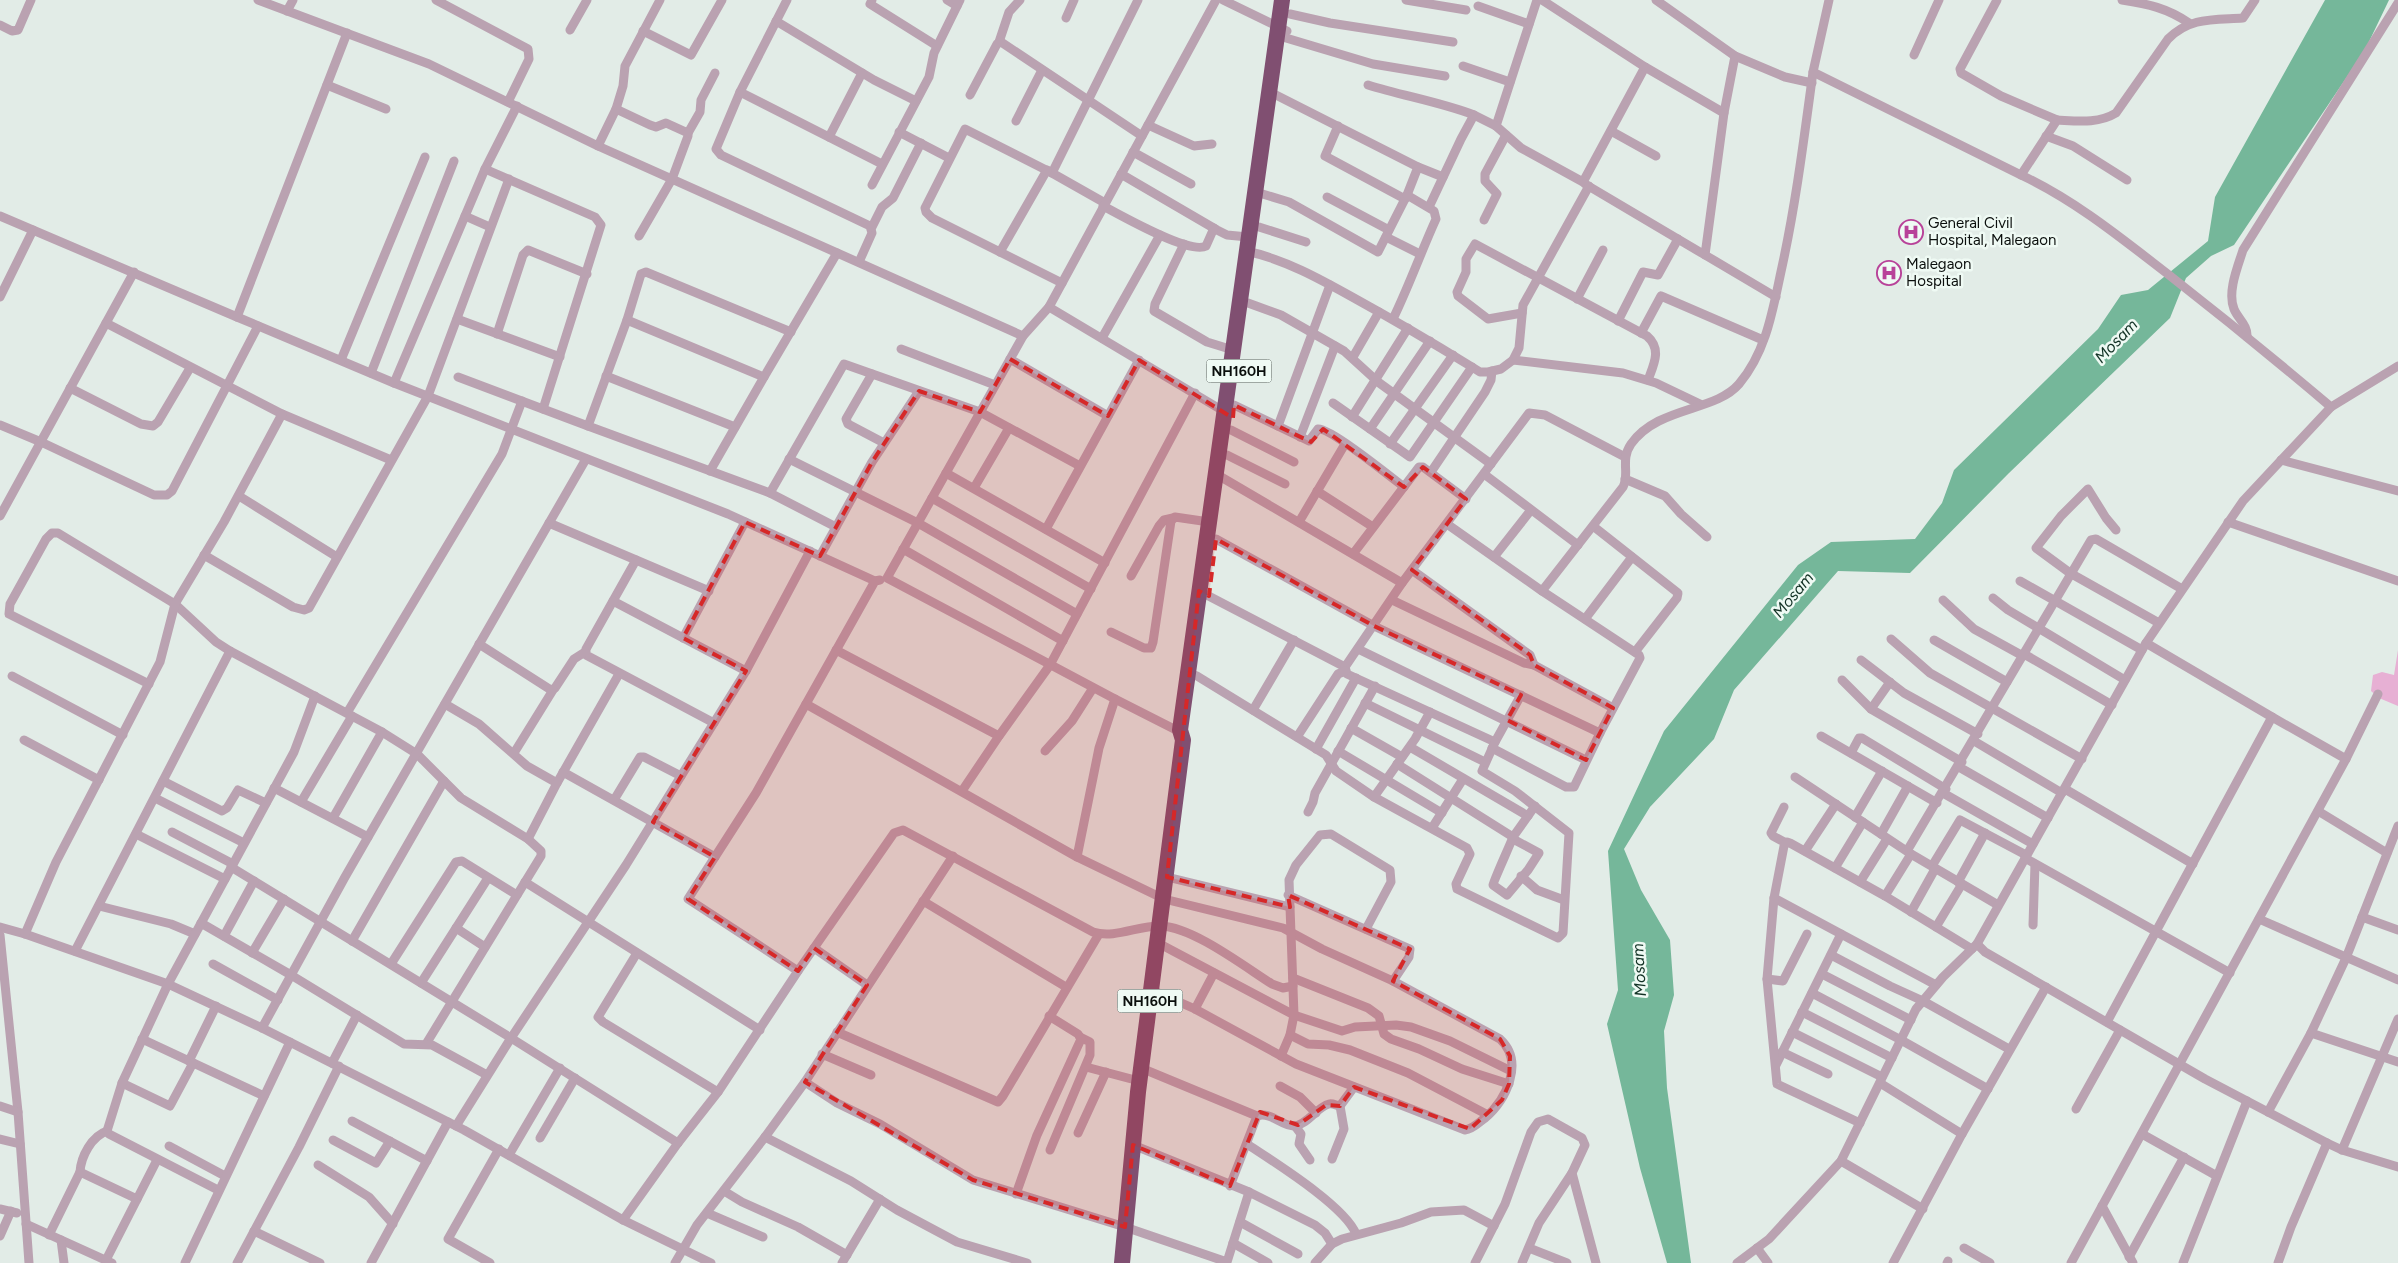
<svg xmlns="http://www.w3.org/2000/svg" width="2398" height="1263" viewBox="0 0 2398 1263" font-family="Figtree,sans-serif">
<style>
.green{fill:#e7b0d4}
.water{fill:#75b79a}
.lines{fill:none;stroke-linecap:round;stroke-linejoin:round}
.street{stroke:#baa2b1;stroke-width:9}
.highway{stroke:#804f71;stroke-width:16}
.marked{fill:#d62828;fill-opacity:0.2;stroke:#d62828;stroke-width:4;stroke-dasharray:10 6;stroke-linejoin:round}
.labels{text-anchor:middle;dominant-baseline:central;stroke-width:5;stroke-linejoin:round;paint-order:stroke}
.shield{fill:#effaf4;stroke:#4f5652;stroke-width:1}
.shield-label{font-size:14px;font-weight:bold;fill:#0b0f0d}
.poi-label{font-size:15px;fill:#0b0f0d;stroke:#effaf4;text-anchor:start}
.water-label{font-size:16px;font-style:italic;fill:#123225;stroke:#effaf4}
</style>
<rect width="100%" height="100%" fill="#e2ece7"/>
<!-- green -->
<polygon class="green" points="2398,650 2398,706 2379,698 2371,691 2373,675 2382,672 2394,675"/>
<!-- water -->
<polygon class="water" points="2325,0 2389,0 2365,50 2234,245 2211,256 2186,278 2170,318 2009,473 1910,573 1838,571 1734,690 1714,739 1650,807 1624,849 1641,890 1670,940 1674,995 1664,1031 1667,1088 1691,1263 1667,1263 1640,1168 1607,1024 1618,990 1608,851 1664,731 1798,565 1831,542 1915,539 1942,503 1954,470 2098,329 2121,295 2148,290 2208,241 2215,197"/>
<g class="lines">
<!-- street -->
<g class="street">
<polyline points="258,0 429,64 598,146 1023,336"/>
<polyline points="436,0 528,49 529,59 508,102"/>
<polyline points="787,0 740,92 716,149 721,155 870,226 872,233 859,262"/>
<polyline points="872,0 870,4 937,46"/>
<polyline points="947,0 957,6"/>
<polyline points="1223,0 1287,31"/>
<polyline points="1406,0 1466,10"/>
<polyline points="1537,0 1496,126 1521,148 1583,182 1645,67"/>
<polyline points="1542,0 1645,67 1724,113 1735,56"/>
<polyline points="1656,0 1735,56 1785,77 1812,83"/>
<path d="M 1829,0 L 1813,72 L 2021,175 L 2057,120 C 2077,121 2098,124 2116,113 L 2168,39 C 2190,17 2213,20 2243,18 L 2255,0"/>
<polyline points="1997,0 1960,69 1961,73 2001,96 2057,120"/>
<path d="M 2122,0 C 2148,4 2167,8 2189,23"/>
<polyline points="1478,6 1529,24"/>
<polyline points="287,11 293,0"/>
<polyline points="1290,14 1330,23 1453,42"/>
<polyline points="1066,18 1074,0"/>
<polyline points="776,21 874,80 916,101"/>
<polyline points="0,25 12,31 18,30 31,0"/>
<polyline points="570,30 587,0"/>
<polyline points="643,31 691,55 722,0"/>
<polyline points="347,33 237,317 394,383 728,514 875,581"/>
<polyline points="1286,38 1373,64 1445,76"/>
<polyline points="999,42 1009,12 1020,0"/>
<polyline points="1914,55 1939,0"/>
<polyline points="1463,66 1510,82"/>
<polyline points="327,85 386,109"/>
<path d="M 1368,85 C 1403,96 1440,102 1474,115"/>
<polyline points="740,92 882,164"/>
<polyline points="970,95 997,44 1001,42 1142,136"/>
<polyline points="616,109 650,125 656,127 666,123 688,133 688,136 672,179 639,236"/>
<polyline points="1016,121 1042,70"/>
<polyline points="1148,125 1194,146 1212,144"/>
<polyline points="1338,126 1325,156 1405,199"/>
<polyline points="1611,131 1656,156"/>
<polyline points="899,132 949,158"/>
<polyline points="688,133 700,112 701,100 715,73"/>
<polyline points="2046,136 2073,146 2127,180"/>
<polyline points="829,137 862,73"/>
<polyline points="598,146 616,109 623,86 625,66 660,0"/>
<polyline points="1133,152 1191,184"/>
<polyline points="1418,167 1443,177"/>
<polyline points="485,169 595,217 601,225 543,409"/>
<polyline points="1052,173 965,129 925,208 926,212 932,218 1062,283"/>
<polyline points="1121,174 1217,230 1227,235 1248,237"/>
<path d="M 2021,175 C 2076,201 2121,238 2169,275 C 2224,318 2278,362 2331,407 L 2398,366"/>
<polyline points="1585,184 1705,255 1724,113"/>
<polyline points="872,185 929,77 934,53 960,0"/>
<polyline points="1256,192 1289,202 1378,252 1407,195 1418,167 1268,91"/>
<polyline points="1327,197 1389,230"/>
<polyline points="1105,203 1052,173 1138,0"/>
<path d="M 1103,206 C 1122,216 1190,255 1206,246 L 1214,228"/>
<polyline points="1429,207 1461,139 1474,115 1496,126"/>
<polyline points="0,216 237,317"/>
<polyline points="465,216 490,227"/>
<polyline points="1484,220 1497,194 1485,181 1485,174 1506,135"/>
<polyline points="872,227 882,207 893,198 921,143"/>
<polyline points="1259,227 1306,242"/>
<polyline points="1386,237 1420,254"/>
<polyline points="1184,244 1155,304 1154,311 1207,342 1233,350"/>
<path d="M 1246,251 C 1284,259 1320,279 1354,298 C 1394,320 1433,343 1472,367 L 1480,372 L 1488,372 L 1501,369 L 1513,360 L 1519,348 L 1523,305 L 1589,186"/>
<polyline points="1000,252 1047,170"/>
<polyline points="837,253 764,377 627,320 588,426 770,493 844,364 980,412 1080,466"/>
<polyline points="1705,255 1776,297"/>
<polyline points="0,297 33,230"/>
<polyline points="1577,299 1603,250"/>
<polyline points="1248,303 1281,315 1344,351 1378,382 1491,464"/>
<polyline points="1049,307 1216,0"/>
<path d="M 1522,313 L 1488,319 L 1458,296 L 1457,292 L 1466,272 L 1466,259 L 1475,244 L 1647,336 C 1662,349 1654,364 1648,380"/>
<polyline points="457,319 560,357"/>
<path d="M 1393,319 C 1409,286 1421,252 1436,219 L 1434,211 L 1407,195"/>
<polyline points="627,320 641,274 646,272 791,332"/>
<polyline points="1618,321 1643,272 1658,275 1678,239"/>
<polyline points="106,323 282,414 391,460"/>
<polyline points="1641,333 1661,296 1763,340"/>
<polyline points="497,334 523,255 528,250 587,274"/>
<path d="M 2247,337 C 2248,325 2238,319 2234,309 C 2227,292 2238,266 2243,250 L 2398,3"/>
<polyline points="1102,338 1160,235"/>
<polyline points="901,349 995,385"/>
<polyline points="1353,357 1379,312"/>
<polyline points="1010,359 1108,416"/>
<polyline points="341,360 425,157"/>
<polyline points="1513,360 1623,373 1656,383 1700,404"/>
<polyline points="371,373 454,161"/>
<polyline points="872,374 846,419 848,424 884,443"/>
<polyline points="606,376 735,427"/>
<polyline points="458,377 588,426"/>
<polyline points="394,383 485,169 517,106"/>
<polyline points="70,388 141,424 153,426 158,422 190,368"/>
<polyline points="1333,403 1410,457 1472,367"/>
<path d="M 1234,405 L 1309,441 L 1318,429 C 1329,427 1391,477 1404,487"/>
<polyline points="1352,417 1408,328"/>
<polyline points="0,425 41,442 154,495 167,495 172,491 258,326"/>
<polyline points="1278,426 1330,285"/>
<polyline points="1370,429 1430,341"/>
<polyline points="1231,430 1294,462"/>
<polyline points="1300,437 1335,346"/>
<polyline points="1390,444 1453,355"/>
<polyline points="1227,455 1285,484"/>
<polyline points="789,459 918,523 1077,614"/>
<polyline points="2281,460 2398,491"/>
<polyline points="710,471 764,377"/>
<polyline points="1431,472 1485,392 1491,380 1492,371"/>
<polyline points="946,473 1105,563"/>
<polyline points="1216,474 1402,583 1529,413 1545,415 1625,457"/>
<polyline points="1484,474 1578,545"/>
<polyline points="1625,479 1665,496 1681,514 1707,537"/>
<polyline points="974,488 1009,428"/>
<polyline points="1317,491 1373,527"/>
<polyline points="770,493 836,527"/>
<polyline points="239,496 337,557"/>
<polyline points="932,498 1091,589"/>
<polyline points="0,516 134,272"/>
<polyline points="1299,522 1345,444"/>
<polyline points="2228,522 2398,581"/>
<polyline points="549,523 709,591"/>
<polyline points="1447,524 1542,591 1639,655 1640,658 1600,733 1574,787 1566,787 1492,748"/>
<polyline points="1593,526 1678,593 1677,598 1635,652"/>
<polyline points="1046,529 1139,360"/>
<polyline points="2116,530 2106,518 2088,489 2061,516 2036,548 2070,573 2159,623"/>
<polyline points="1216,539 1374,626 1600,733"/>
<polyline points="903,549 1063,641"/>
<polyline points="1353,554 1419,467 1423,467 1466,499"/>
<polyline points="204,555 293,607 304,610 309,608 428,396 509,179"/>
<polyline points="820,556 872,462 919,391"/>
<polyline points="1494,557 1531,510"/>
<polyline points="636,560 586,649 586,655 714,723"/>
<polyline points="1412,570 1530,655 1534,665"/>
<polyline points="1131,576 1159,526 1164,520 1173,518"/>
<polyline points="2020,581 2142,650"/>
<polyline points="1199,591 1345,667 1402,583"/>
<path d="M 1542,591 L 1623,487 C 1630,474 1620,460 1631,444 C 1658,406 1715,412 1739,384 C 1767,351 1773,308 1782,267 C 1796,203 1804,138 1813,72"/>
<polyline points="1993,598 2008,610 2125,680"/>
<polyline points="1392,600 1524,663 1534,665 1613,708"/>
<polyline points="1943,600 1974,629 2023,656"/>
<polyline points="613,601 746,671"/>
<polyline points="1585,619 1632,557"/>
<polyline points="1111,632 1144,648 1151,648 1153,642 1171,521 1175,517 1209,522"/>
<polyline points="683,638 745,522"/>
<polyline points="1891,639 1930,673 2082,759"/>
<polyline points="1934,640 2007,682"/>
<polyline points="479,644 551,690 555,688 574,659 585,652"/>
<polyline points="1358,649 1586,760"/>
<polyline points="836,650 999,736"/>
<polyline points="2024,654 2112,705"/>
<polyline points="1861,660 1904,693 1978,734"/>
<polyline points="1345,667 1347,674 1495,742 1521,695"/>
<polyline points="1188,673 1197,676 1326,755 1336,771 1374,797 1467,848 1470,854 1456,884 1457,889 1558,938 1563,933 1569,833 1515,791 1482,771 1495,742"/>
<polyline points="12,676 123,735"/>
<polyline points="1842,680 1871,709 1962,762"/>
<polyline points="149,684 9,614 10,604 46,539 52,533 58,533 175,604 216,642 230,651 382,732 417,754 461,798 528,839 541,851 541,856 426,1044"/>
<polyline points="1365,703 1485,762"/>
<polyline points="445,704 479,724 527,766 557,783"/>
<path d="M 806,704 L 1077,857 L 1164,899 L 1283,928 L 1322,949 L 1393,981 L 1500,1039 C 1525,1062 1506,1100 1485,1118 C 1478,1123 1473,1129 1465,1130 L 1296,1064 L 1195,1009 L 1152,990"/>
<polyline points="1871,709 1890,682"/>
<polyline points="1253,710 1294,640"/>
<polyline points="347,713 502,454 522,401"/>
<polyline points="1351,728 1402,757"/>
<polyline points="1182,733 1115,699 887,578 1023,336 1049,307 1225,412"/>
<polyline points="1821,736 1937,803"/>
<polyline points="1297,737 1338,674 1345,671"/>
<polyline points="24,740 99,780"/>
<polyline points="1974,741 2062,793"/>
<polyline points="1410,747 1528,816"/>
<polyline points="1316,749 1356,678"/>
<polyline points="1045,751 1072,721 1093,688"/>
<polyline points="1338,751 1442,813"/>
<polyline points="514,753 553,690"/>
<polyline points="1851,753 1859,738 1862,738 1946,789"/>
<polyline points="2346,759 2378,694"/>
<polyline points="1397,764 1513,837"/>
<polyline points="1959,767 2048,818"/>
<polyline points="563,772 715,857"/>
<polyline points="1795,777 1911,854 1998,905"/>
<polyline points="163,781 222,811 227,808 238,790 266,803"/>
<polyline points="274,788 368,837"/>
<polyline points="2065,789 2193,864"/>
<polyline points="962,791 999,736 1050,665 1195,393"/>
<polyline points="1943,793 2033,844"/>
<polyline points="1374,797 1415,739 1430,712"/>
<polyline points="155,798 244,843"/>
<polyline points="614,800 640,757 644,757 681,776"/>
<polyline points="301,802 352,716"/>
<polyline points="1784,807 1771,833 1773,836 1786,843"/>
<polyline points="2318,811 2387,853"/>
<polyline points="1308,812 1313,802 1315,793 1375,686"/>
<polyline points="1855,817 1882,771"/>
<polyline points="333,818 382,732"/>
<polyline points="1432,828 1463,779"/>
<polyline points="172,832 233,864"/>
<polyline points="136,834 225,879"/>
<polyline points="1881,834 1908,786"/>
<polyline points="528,839 557,783 619,674"/>
<path d="M 1513,839 L 1539,853 L 1528,870 L 1507,895 L 1493,885 C 1493,882 1510,845 1513,837 L 1535,806"/>
<polyline points="1805,851 1836,804"/>
<polyline points="1907,851 2091,540 2096,539 2182,589"/>
<polyline points="953,856 805,1082 765,1137 851,1181 897,1210 957,1242 1027,1263"/>
<polyline points="1077,857 1099,748 1115,699"/>
<polyline points="2025,858 2230,973"/>
<polyline points="1932,866 1960,820 2026,855"/>
<polyline points="231,867 511,1038 678,1143"/>
<polyline points="1835,868 1863,822"/>
<polyline points="1521,876 1537,890 1564,900"/>
<polyline points="1167,877 1290,907"/>
<polyline points="525,882 760,1030"/>
<polyline points="1860,882 1887,839"/>
<polyline points="1958,882 1985,833"/>
<polyline points="1288,895 1410,949 1409,957 1393,981"/>
<polyline points="1885,896 1911,854"/>
<polyline points="1774,898 1936,985"/>
<polyline points="923,901 1066,987"/>
<polyline points="99,906 171,924 195,934"/>
<polyline points="1911,912 1935,869"/>
<polyline points="2362,917 2398,930"/>
<polyline points="2259,919 2398,980"/>
<polyline points="201,923 291,975 404,1044 432,1045 487,1075"/>
<polyline points="2033,925 2035,864"/>
<polyline points="0,927 25,934 168,984 262,1028 464,1130 623,1220 711,1263"/>
<polyline points="1936,927 1962,884"/>
<polyline points="456,928 485,947"/>
<polyline points="25,934 56,862 160,662 175,604 224,522 282,414"/>
<polyline points="0,935 18,1112 29,1263"/>
<polyline points="224,936 254,881"/>
<polyline points="352,941 444,781"/>
<polyline points="1158,943 1294,1015 1342,1031 1355,1027 1396,1025 1411,1027 1450,1041 1511,1071"/>
<polyline points="1977,944 1985,952 2205,1079 2327,1143 2342,1150 2398,1167"/>
<polyline points="814,948 867,985"/>
<polyline points="75,951 230,651"/>
<polyline points="252,953 284,899"/>
<polyline points="637,953 598,1017 603,1022 718,1092"/>
<polyline points="1831,955 1890,986 1923,1001 2009,1049"/>
<polyline points="213,964 278,1000"/>
<polyline points="391,964 456,862 462,861 517,895"/>
<path d="M 798,971 L 894,833 L 903,830 L 1093,932 C 1115,939 1139,925 1161,926 C 1193,927 1245,967 1272,984 L 1283,988 L 1293,986"/>
<polyline points="1822,974 1911,1020"/>
<polyline points="1293,978 1368,1008 1379,1016 1384,1034 1391,1039 1419,1049 1462,1069 1509,1084"/>
<polyline points="1767,979 1783,981 1807,934"/>
<polyline points="421,983 488,878"/>
<polyline points="1812,993 1901,1040 1988,1089"/>
<polyline points="1195,1009 1214,973"/>
<polyline points="1802,1012 1892,1058"/>
<polyline points="2107,1022 2272,717 2146,643"/>
<polyline points="262,1028 345,877 586,459"/>
<polyline points="837,1032 998,1102 1003,1096 1099,934"/>
<polyline points="1792,1032 1882,1077"/>
<polyline points="2311,1033 2398,1062"/>
<polyline points="1290,1035 1308,1044 1329,1045 1350,1050 1408,1073 1488,1115"/>
<polyline points="142,1039 264,1096"/>
<polyline points="1782,1052 1828,1074"/>
<polyline points="822,1054 871,1075"/>
<polyline points="1281,1056 1290,1035 1294,1015 1289,880 1296,865 1320,835 1331,834 1390,870 1391,882 1366,929"/>
<polyline points="189,1061 216,1006"/>
<polyline points="332,1063 357,1015"/>
<polyline points="1776,1065 1841,934"/>
<polyline points="1086,1067 1139,1081"/>
<polyline points="1141,1068 1257,1116 1230,1186"/>
<polyline points="805,1082 837,1103 880,1124 973,1180 1125,1227 1227,1262 1249,1192 1315,1225 1325,1233 1332,1244"/>
<polyline points="122,1083 170,1106 193,1063"/>
<polyline points="1880,1083 1962,1134"/>
<polyline points="1280,1086 1300,1097 1316,1113"/>
<polyline points="0,1106 18,1112"/>
<polyline points="2076,1109 2120,1030"/>
<polyline points="2268,1112 2311,1033 2346,958 2398,826"/>
<path d="M 1257,1116 C 1271,1111 1282,1127 1295,1126 C 1308,1124 1317,1107 1329,1104 C 1333,1103 1337,1106 1340,1106 L 1354,1087"/>
<polyline points="352,1121 427,1161"/>
<polyline points="1860,1123 1777,1084 1767,979 1774,898 1784,846 1787,842 1790,843 1885,896 1972,949"/>
<polyline points="456,1126 511,1038 626,865 746,671 810,551"/>
<polyline points="1295,1126 1301,1134 1299,1144 1310,1160"/>
<polyline points="1078,1133 1106,1072"/>
<polyline points="2142,1134 2217,1176"/>
<polyline points="540,1138 575,1078"/>
<polyline points="0,1139 20,1144"/>
<polyline points="333,1140 376,1163 390,1141"/>
<path d="M 1247,1144 C 1274,1162 1345,1206 1356,1234"/>
<polyline points="1133,1145 1249,1192"/>
<polyline points="169,1146 225,1176"/>
<polyline points="1050,1150 1090,1055 1090,1042 1080,1037"/>
<polyline points="2342,1150 2398,1019"/>
<polyline points="509,1155 560,1068"/>
<polyline points="1332,1159 1344,1129 1340,1106"/>
<polyline points="1841,1161 1923,1209"/>
<polyline points="318,1165 369,1197 393,1224"/>
<path d="M 80,1172 C 81,1156 92,1136 107,1131"/>
<polyline points="1572,1173 1596,1263"/>
<polyline points="218,1190 109,1134 107,1131 122,1083 168,984 294,752 315,696"/>
<polyline points="724,1191 742,1202 798,1227 847,1255"/>
<polyline points="1016,1194 1037,1135 1081,1039 1078,1034 1049,1016"/>
<polyline points="2102,1206 2133,1263"/>
<polyline points="0,1209 17,1213"/>
<polyline points="707,1213 763,1237"/>
<polyline points="623,1220 678,1143 718,1092 798,971 688,899 756,793 875,581 880,580"/>
<polyline points="1240,1222 1298,1254"/>
<polyline points="26,1224 112,1263"/>
<polyline points="254,1231 320,1263"/>
<polyline points="49,1235 80,1172 137,1199"/>
<polyline points="0,1236 11,1211"/>
<polyline points="61,1240 64,1263"/>
<polyline points="1233,1243 1268,1263"/>
<polyline points="1529,1248 1567,1263"/>
<polyline points="1757,1248 1768,1263"/>
<polyline points="1964,1248 1990,1263"/>
<polyline points="2129,1257 2184,1157"/>
<polyline points="106,1260 157,1160"/>
<polyline points="185,1263 290,1042"/>
<polyline points="237,1263 299,1147 339,1066"/>
<polyline points="371,1263 448,1122"/>
<polyline points="490,1263 448,1239 499,1149"/>
<polyline points="675,1263 697,1225 765,1137"/>
<polyline points="842,1263 880,1199"/>
<polyline points="1315,1263 1332,1244 1342,1239 1401,1223 1431,1212 1464,1210 1494,1226"/>
<polyline points="1475,1263 1505,1204 1531,1132 1538,1122 1548,1119 1582,1138 1585,1145 1572,1173 1539,1223 1522,1263"/>
<polyline points="1737,1263 1769,1239 1841,1161 1916,1009 1943,977 1977,944 2146,643 2243,501 2331,407"/>
<polyline points="1893,1263 1962,1134 2046,987"/>
<polyline points="1947,1263 1948,1261"/>
<polyline points="2071,1263 2346,759 2272,717"/>
<polyline points="2183,1263 2247,1101"/>
<polyline points="2278,1263 2291,1227 2327,1143"/>
</g>
<!-- highway -->
<polyline class="highway" points="1122,1263 1138,1092 1183,740 1180,730 1282,0"/>
</g>
<!-- marked area -->
<path class="marked" d="M 1010,359 L 1108,416 L 1139,360 L 1233,418 L 1234,405 L 1311,442 L 1323,429 L 1404,487 L 1423,467 L 1466,499 L 1412,570 L 1530,655 L 1534,665 L 1613,708 L 1586,760 L 1507,720 L 1521,695 L 1374,626 L 1216,539 L 1209,596 L 1199,591 L 1167,877 L 1290,907 L 1288,895 L 1410,949 L 1393,981 L 1500,1039 L 1510,1056 L 1509,1084 L 1502,1100 L 1470,1129 L 1354,1087 L 1340,1106 L 1326,1105 L 1298,1125 L 1260,1112 L 1230,1186 L 1133,1145 L 1125,1227 L 973,1180 L 805,1082 L 867,985 L 814,948 L 798,971 L 688,899 L 715,857 L 653,822 L 746,671 L 683,638 L 745,522 L 820,556 L 872,462 L 919,391 L 980,412 Z"/>
<!-- icons -->
<defs>
<symbol id="hospital-ring" viewBox="-11 -11 22 22"><circle r="9.5" fill="#effaf4" stroke="#b84299" stroke-width="1.5"/><path d="M-5-5h3v3.5h4V-5h3V5h-3V1.5h-4V5h-3Z" fill="#b84299"/></symbol>
</defs>
<g fill-rule="evenodd">
<use href="#hospital-ring" x="1897" y="218" width="28" height="28"/>
<use href="#hospital-ring" x="1875" y="259" width="28" height="28"/>
</g>
<g class="labels">
<!-- shield labels -->
<g class="shield">
<rect x="1206.5" y="359.5" width="65" height="23" rx="4"/>
<rect x="1117.5" y="989.5" width="65" height="23" rx="4"/>
</g>
<g class="shield-label">
<text x="1239" y="371">NH160H</text>
<text x="1150" y="1001">NH160H</text>
</g>
<!-- poi labels -->
<g class="poi-label">
<text x="1928" y="223">General Civil<tspan x="1928" dy="17">Hospital, Malegaon</tspan></text>
<text x="1906" y="264">Malegaon<tspan x="1906" dy="17">Hospital</tspan></text>
</g>
<!-- water labels -->
<g class="water-label">
<text transform="translate(2116 341) rotate(-46)">Mosam</text>
<text transform="translate(1793 595) rotate(-50)">Mosam</text>
<text transform="translate(1639 970) rotate(-93)">Mosam</text>
</g>
</g>
</svg>
